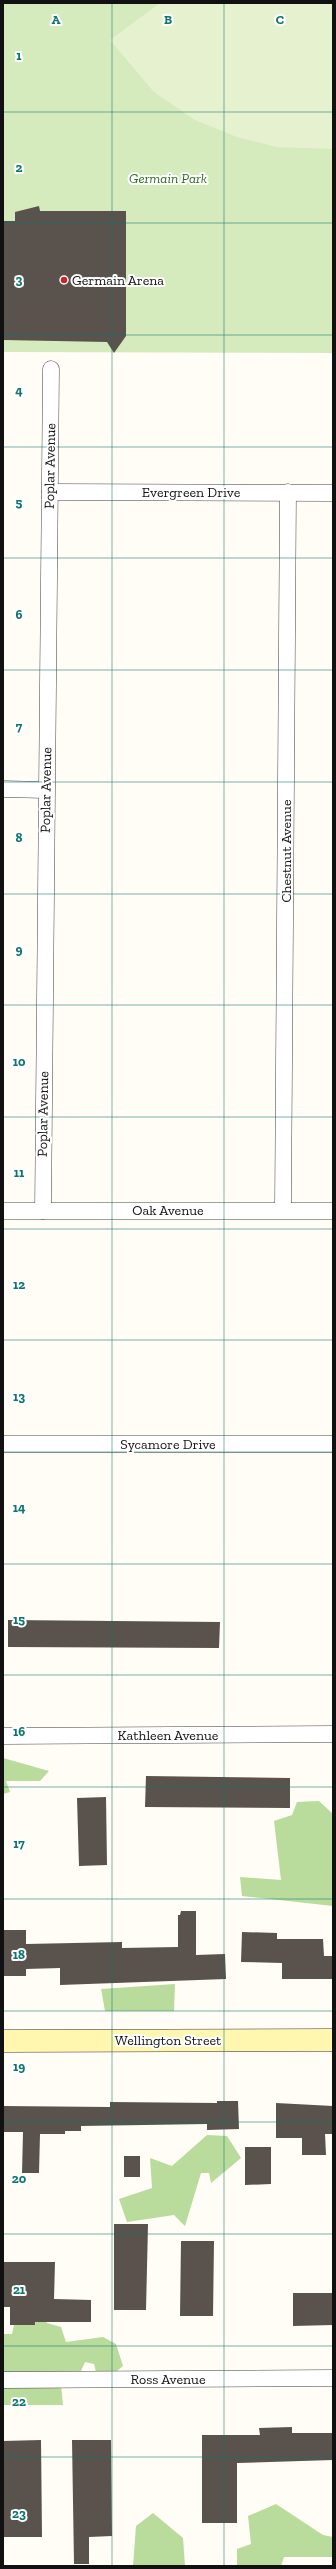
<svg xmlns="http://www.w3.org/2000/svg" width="336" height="2569" viewBox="0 0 336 2569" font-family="'Zilla Slab',serif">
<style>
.green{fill:#d5ebbd}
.forest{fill:#b9dc9c}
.pitch{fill:#e6f2cf}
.building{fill:#5a524d}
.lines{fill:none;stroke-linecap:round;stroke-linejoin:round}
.minor-casing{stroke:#444;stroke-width:17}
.secondary-casing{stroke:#333;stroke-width:23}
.minor{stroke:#fff;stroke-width:16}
.secondary{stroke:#fff6b0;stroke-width:22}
.grid{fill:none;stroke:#0f766e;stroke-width:1;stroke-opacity:0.55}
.poi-dot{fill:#c4262e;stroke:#fff;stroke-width:1.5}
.labels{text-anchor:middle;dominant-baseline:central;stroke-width:4;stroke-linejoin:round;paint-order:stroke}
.park-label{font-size:14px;font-style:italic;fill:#2f6b1f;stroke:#fff}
.poi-label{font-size:14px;fill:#111;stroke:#fff;text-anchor:start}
.street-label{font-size:14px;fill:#111;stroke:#fff}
.grid-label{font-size:13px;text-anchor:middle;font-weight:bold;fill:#0f766e;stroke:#fff;stroke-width:4;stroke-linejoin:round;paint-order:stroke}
</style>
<rect width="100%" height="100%" fill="#fffdf5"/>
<!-- green -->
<polygon class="green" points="3,3 333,3 333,353 3,352"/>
<!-- forest -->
<g class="forest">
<polygon points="3,1758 49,1771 40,1781 6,1781 10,1792 3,1794"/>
<polygon points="319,1801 333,1814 333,1906 242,1896 240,1877 281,1880 274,1821 292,1815 297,1802"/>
<polygon points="175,1984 174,2011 105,2011 101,1989"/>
<polygon points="207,2135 227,2136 241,2158 211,2183 209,2173 201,2173 185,2226 174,2215 127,2222 119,2199 152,2188 150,2158 172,2166"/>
<polygon points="36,2318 45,2318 47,2323 61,2327 66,2342 103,2337 116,2344 123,2366 111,2376 96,2372 94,2364 85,2362 80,2373 60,2375 63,2405 3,2405 3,2334 12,2334 14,2325 35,2325"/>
<polygon points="276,2504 323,2535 333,2537 333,2557 284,2557 281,2566 237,2566 237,2549 251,2544 248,2516"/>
<polygon points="153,2513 183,2538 185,2566 133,2566 136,2526"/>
</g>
<!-- pitch -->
<polygon class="pitch" points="160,3 333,3 333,149 277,147 237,137 195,120 154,92 110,40"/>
<!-- building -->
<g class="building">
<polygon points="39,206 40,211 126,211 126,336 114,353 107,342 3,340 3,221 15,221 15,212"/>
<polygon points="8,1620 220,1622 219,1648 8,1647"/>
<polygon points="146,1776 290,1778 290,1808 145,1807"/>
<polygon points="106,1797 107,1865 79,1866 77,1798"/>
<polygon points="181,1911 196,1911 196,1955 225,1954 226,1979 60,1985 60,1968 26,1969 26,1976 3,1976 3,1930 26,1930 26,1944 122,1942 122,1948 178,1947 178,1915 180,1915"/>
<polygon points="242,1932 277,1933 277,1939 323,1939 324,1956 333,1956 333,1979 282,1979 282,1963 241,1962"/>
<polygon points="217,2101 238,2101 239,2129 207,2130 207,2124 81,2126 81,2131 65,2131 65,2134 40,2134 39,2173 22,2173 23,2132 3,2132 3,2106 110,2107 110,2102 217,2103"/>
<polygon points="276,2103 333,2106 333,2134 325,2134 326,2155 302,2155 302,2138 276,2138"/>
<polygon points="245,2147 271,2147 271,2184 245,2185"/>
<rect x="124" y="2156" width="16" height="21"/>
<polygon points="114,2224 148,2224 146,2310 114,2310"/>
<polygon points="181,2241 214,2241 213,2316 180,2316"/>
<polygon points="3,2262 55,2262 54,2299 91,2300 91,2322 35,2322 35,2325 10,2325 10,2307 3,2307"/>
<polygon points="293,2293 333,2293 333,2325 293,2326"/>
<polygon points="292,2427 292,2433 333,2433 333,2460 237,2463 237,2523 202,2523 202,2435 260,2435 259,2428"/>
<polygon points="41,2440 42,2537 3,2537 3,2441"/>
<polygon points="72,2440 111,2440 112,2536 89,2537 89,2564 74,2564"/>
</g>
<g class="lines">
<defs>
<g id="minor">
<polyline points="50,492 333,493"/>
<polyline points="3,789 46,790"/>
<polyline points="283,1210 288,492"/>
<polyline points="3,1211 333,1211"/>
<polyline points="43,1211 51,369"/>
<polyline points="3,1444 333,1444"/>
<polyline points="3,1736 333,1734"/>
<polyline points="3,2380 333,2378"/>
</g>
<polyline id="secondary" points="3,2041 333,2040"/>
</defs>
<!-- minor casing -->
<use href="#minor" class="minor-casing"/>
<!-- secondary casing -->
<use href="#secondary" class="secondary-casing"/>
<!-- minor -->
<use href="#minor" class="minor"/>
<!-- secondary -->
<use href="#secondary" class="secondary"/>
</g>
<!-- grid -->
<path class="grid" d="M 112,3 L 112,2566M 224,3 L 224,2566M 3,112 L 333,112M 3,223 L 333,223M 3,335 L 333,335M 3,447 L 333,447M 3,558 L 333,558M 3,670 L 333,670M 3,782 L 333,782M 3,894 L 333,894M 3,1005 L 333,1005M 3,1117 L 333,1117M 3,1229 L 333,1229M 3,1340 L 333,1340M 3,1452 L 333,1452M 3,1564 L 333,1564M 3,1675 L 333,1675M 3,1787 L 333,1787M 3,1899 L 333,1899M 3,2011 L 333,2011M 3,2122 L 333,2122M 3,2234 L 333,2234M 3,2346 L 333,2346M 3,2457 L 333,2457"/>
<!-- markers -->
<circle class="poi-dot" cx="64" cy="280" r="4"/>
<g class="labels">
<!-- park labels -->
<g class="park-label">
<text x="168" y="178">Germain Park</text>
</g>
<!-- poi labels -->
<g class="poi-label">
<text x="72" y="280">Germain Arena</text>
</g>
<!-- street labels -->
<g class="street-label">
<text transform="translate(50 466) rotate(-89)">Poplar Avenue</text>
<text x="191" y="492">Evergreen Drive</text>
<text transform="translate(46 790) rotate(-89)">Poplar Avenue</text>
<text transform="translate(286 851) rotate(-90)">Chestnut Avenue</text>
<text transform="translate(43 1114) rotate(-89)">Poplar Avenue</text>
<text x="168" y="1210">Oak Avenue</text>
<text x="168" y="1444">Sycamore Drive</text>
<text x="168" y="1735">Kathleen Avenue</text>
<text x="168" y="2040">Wellington Street</text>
<text x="168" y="2379">Ross Avenue</text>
</g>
</g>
<g class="grid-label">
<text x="56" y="24">A</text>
<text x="168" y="24">B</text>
<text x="280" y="24">C</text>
<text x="19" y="60">1</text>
<text x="19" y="172">2</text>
<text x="19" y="284">3</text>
<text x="19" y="395">4</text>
<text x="19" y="507">5</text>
<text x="19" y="619">6</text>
<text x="19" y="731">7</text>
<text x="19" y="842">8</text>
<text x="19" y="954">9</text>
<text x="19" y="1066">10</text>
<text x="19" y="1177">11</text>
<text x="19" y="1289">12</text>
<text x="19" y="1401">13</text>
<text x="19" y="1512">14</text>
<text x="19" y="1624">15</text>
<text x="19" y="1736">16</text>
<text x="19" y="1848">17</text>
<text x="19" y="1959">18</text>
<text x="19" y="2071">19</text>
<text x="19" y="2183">20</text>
<text x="19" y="2294">21</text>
<text x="19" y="2406">22</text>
<text x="19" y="2518">23</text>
</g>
<!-- border -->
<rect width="336" height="2569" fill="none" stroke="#111111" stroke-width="8"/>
</svg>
